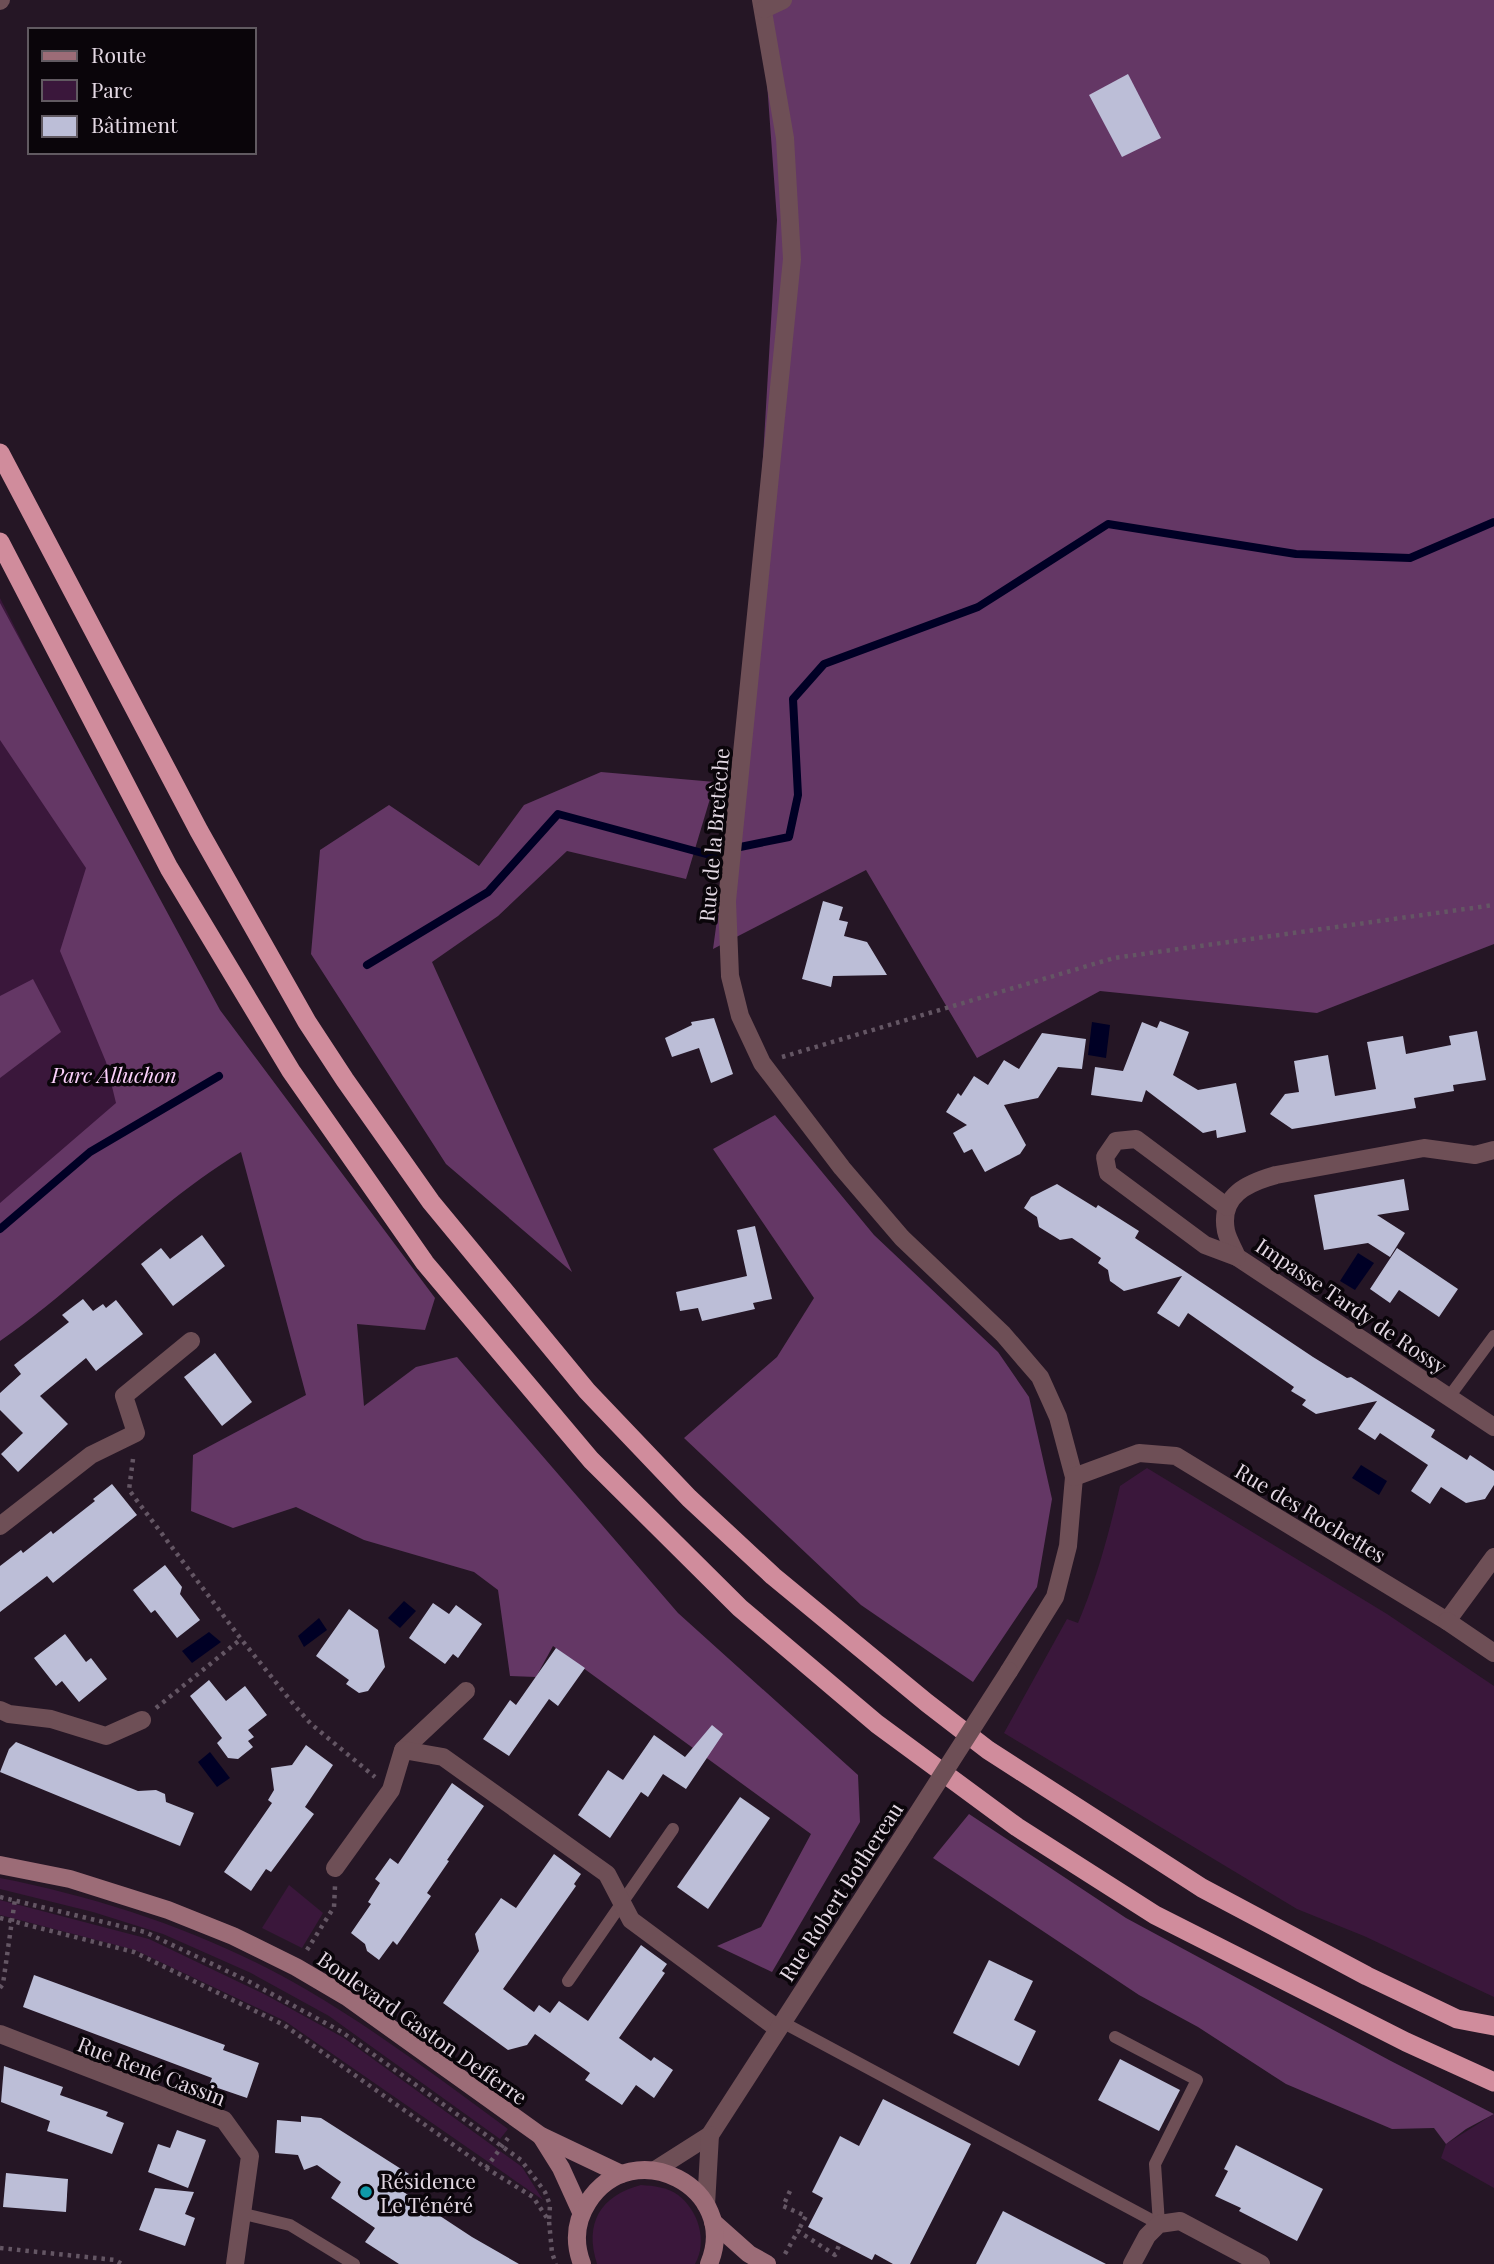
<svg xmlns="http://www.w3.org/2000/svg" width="1494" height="2264" viewBox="0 0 1494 2264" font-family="'Playfair Display',serif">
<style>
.green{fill:#3a173b}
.forest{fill:#643765}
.water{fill:#000025}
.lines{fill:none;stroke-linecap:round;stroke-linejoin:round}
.stream{stroke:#000025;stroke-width:8}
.building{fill:#bcbed7}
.path{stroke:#645664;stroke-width:4.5;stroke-dasharray:3.5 5;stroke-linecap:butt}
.service{stroke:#6e4f56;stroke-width:12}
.minor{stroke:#6e4f56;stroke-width:18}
.secondary{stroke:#9c6c77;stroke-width:18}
.trunk{stroke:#d08c9c;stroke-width:19}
.minor-bridge{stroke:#6e4f56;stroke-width:18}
.culture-dot{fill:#0f9aa8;stroke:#0a050a;stroke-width:2.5}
.labels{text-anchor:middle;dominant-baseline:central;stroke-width:7;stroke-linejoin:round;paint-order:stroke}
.street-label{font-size:21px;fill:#e4d9e4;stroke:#0a050a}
.park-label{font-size:21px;font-style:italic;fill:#fcd1fc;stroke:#0a050a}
.poi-label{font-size:21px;fill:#e4d9e4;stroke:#0a050a;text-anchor:start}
</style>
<rect width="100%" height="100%" fill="#251625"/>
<!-- green -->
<g class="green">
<polygon points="0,598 256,1105 0,1312"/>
<path d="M 1147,1468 L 1387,1614 L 1494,1686 L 1494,1997 L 1364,1936 L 1297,1909 L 1004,1733 L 1067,1619 L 1078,1623 C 1097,1578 1109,1533 1120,1486 Z"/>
<path d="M 0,1878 C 107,1899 213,1935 307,1990 C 377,2031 443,2081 508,2129 L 500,2139 L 329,2016 L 251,1973 L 163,1934 L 93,1912 L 0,1889 Z"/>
<polygon points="289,1885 323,1913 302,1948 262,1928"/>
<polygon points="0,1900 149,1939 264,1994 344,2038 522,2167 543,2200 285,2021 135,1950 0,1915"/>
<polygon points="1494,2114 1494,2188 1441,2158 1446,2144"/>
<path d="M 641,2185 C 654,2186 667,2187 678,2195 C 698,2210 708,2241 695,2264 L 597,2264 C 584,2223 600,2196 641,2185 Z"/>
</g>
<!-- forest -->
<g class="forest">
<polygon points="761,0 1494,0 1494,944 1317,1013 1100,991 977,1058 866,870 713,949 750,678 777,220"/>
<path d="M 0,603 L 220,1010 L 435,1298 L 425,1330 L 357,1324 L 364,1406 L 416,1367 L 457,1357 L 678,1613 L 858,1775 L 860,1822 L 772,1972 L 717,1946 L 761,1927 L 811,1834 L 553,1646 L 536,1677 L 510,1676 L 498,1590 L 474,1572 L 364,1540 L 296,1507 L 233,1528 L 191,1511 L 193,1455 L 306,1395 L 241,1152 C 154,1204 84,1283 0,1341 L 0,1203 L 116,1103 L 106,1062 L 60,951 L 86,868 L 0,740 Z"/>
<polygon points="601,772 715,782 686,879 567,851 498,916 432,962 572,1272 446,1164 311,954 320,850 389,805 479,866 524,805"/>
<polygon points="33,979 61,1032 0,1078 0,996"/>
<polygon points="775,1115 874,1235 998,1352 1029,1397 1052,1499 1037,1587 973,1682 861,1605 684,1438 777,1357 814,1298 713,1149"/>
<polygon points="969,1814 1126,1918 1389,2060 1494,2114 1466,2129 1446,2144 1434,2128 1392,2129 1286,2084 1198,2027 1139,1995 933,1858"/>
</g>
<!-- water -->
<g class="water">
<polygon points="1092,1022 1110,1025 1106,1058 1088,1055"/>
<polygon points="1358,1253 1374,1263 1355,1290 1340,1281"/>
<polygon points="1361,1465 1387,1481 1379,1495 1352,1478"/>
<polygon points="404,1601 416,1611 400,1628 388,1618"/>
<polygon points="319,1618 327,1630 304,1647 298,1636"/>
<polygon points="209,1632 221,1642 192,1663 182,1651"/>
<polygon points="210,1752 230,1778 217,1787 198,1762"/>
</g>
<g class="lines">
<!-- stream -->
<g class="stream">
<polyline points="367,965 488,892 558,814 706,854 789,837 798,795 793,699 824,664 978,607 1108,524 1296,554 1410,558 1494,522"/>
<polyline points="0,1229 90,1152 219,1076"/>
</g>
</g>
<!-- building -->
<g class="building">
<polygon points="1128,74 1161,138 1122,157 1089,95"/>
<polygon points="823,901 843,907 839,920 848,922 844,936 867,942 887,975 833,976 831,987 802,979"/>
<polygon points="714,1018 733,1074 711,1083 699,1048 672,1057 665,1038 692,1025 691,1022"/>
<polygon points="1160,1021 1189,1032 1173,1075 1198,1090 1236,1083 1246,1132 1217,1138 1216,1130 1203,1133 1146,1090 1142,1102 1091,1095 1095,1067 1123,1071 1142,1022 1157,1028"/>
<polygon points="1477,1031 1486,1080 1453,1085 1454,1091 1414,1098 1416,1108 1317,1125 1292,1129 1270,1114 1285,1094 1299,1092 1294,1061 1328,1055 1335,1096 1376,1089 1367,1042 1403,1036 1406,1054 1451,1045 1449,1036"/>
<polygon points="1042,1033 1086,1039 1082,1069 1058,1067 1038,1098 1004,1105 1026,1145 1020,1154 985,1172 972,1149 964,1153 953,1133 967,1125 946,1112 958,1093 961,1096 974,1076 988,1085 1004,1060 1019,1069"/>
<polygon points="1404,1179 1409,1210 1377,1215 1405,1233 1390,1257 1368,1243 1324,1250 1314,1195"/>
<polygon points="1057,1184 1096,1208 1098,1205 1139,1231 1135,1238 1313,1357 1347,1378 1351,1377 1435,1430 1431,1437 1467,1460 1470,1455 1494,1471 1494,1485 1485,1499 1466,1503 1441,1487 1430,1504 1411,1491 1428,1465 1380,1433 1375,1440 1358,1429 1377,1401 1316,1414 1302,1405 1306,1400 1291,1391 1294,1387 1188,1313 1179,1327 1157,1313 1182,1276 1124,1291 1110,1281 1108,1270 1098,1263 1101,1258 1072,1238 1060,1240 1039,1227 1037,1217 1024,1208 1031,1197"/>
<polygon points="755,1226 772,1299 753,1303 755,1309 702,1321 698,1308 680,1311 676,1292 747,1276 737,1230"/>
<polygon points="202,1235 225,1266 173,1306 141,1264 161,1248 170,1259"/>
<polygon points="1397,1248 1458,1289 1439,1317 1399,1290 1390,1303 1370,1289"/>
<polygon points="83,1299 93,1311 103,1304 106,1308 116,1300 143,1334 96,1371 86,1358 40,1396 68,1424 18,1472 1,1454 23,1433 0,1410 0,1393 21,1374 14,1365 69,1322 62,1315"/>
<polygon points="215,1353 252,1402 222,1426 184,1377"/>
<polygon points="112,1484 137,1515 53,1583 47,1576 0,1612 0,1566 21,1550 23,1553 51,1531 53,1534 95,1501 93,1499"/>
<polygon points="165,1565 182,1587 180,1594 200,1620 177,1638 155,1610 151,1613 133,1590"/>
<polygon points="433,1603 449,1614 456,1605 482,1624 458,1658 453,1654 445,1664 409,1638"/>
<polygon points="349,1609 378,1630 385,1667 368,1691 359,1693 346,1684 349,1680 316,1656"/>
<polygon points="65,1634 86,1662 91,1658 107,1679 79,1702 62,1681 56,1686 34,1658"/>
<polygon points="556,1648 585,1668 558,1706 549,1699 509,1756 483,1739 510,1700 516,1705"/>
<polygon points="209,1680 226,1701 245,1686 267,1715 248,1730 254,1737 248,1741 253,1747 238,1759 228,1758 217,1743 222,1738 190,1696"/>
<polygon points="712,1725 723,1734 686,1789 663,1774 648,1797 641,1792 610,1838 578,1815 608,1770 623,1780 654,1735 685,1757"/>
<polygon points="16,1742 138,1791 156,1790 165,1794 166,1802 194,1813 180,1846 0,1772 9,1749"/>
<polygon points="306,1745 333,1765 305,1807 314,1814 271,1872 266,1869 251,1891 224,1872 272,1803 268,1800 274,1790 271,1768 292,1765"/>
<polygon points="452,1783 484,1806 447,1860 449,1861 427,1893 431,1896 397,1945 393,1941 379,1960 367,1951 365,1944 351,1933 371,1904 368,1902 380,1883 375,1879 390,1858 398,1864"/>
<polygon points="740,1797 770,1818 708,1909 677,1887"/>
<polygon points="554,1854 581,1874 574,1884 576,1886 503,1989 534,2012 539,2005 550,2013 559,2001 588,2021 641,1945 667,1964 662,1971 665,1973 619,2038 651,2061 654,2057 673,2070 654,2098 636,2085 622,2105 585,2080 590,2073 535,2034 527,2045 508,2050 443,2003 479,1951 475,1934 501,1898 516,1908"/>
<polygon points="989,1960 1033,1981 1014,2020 1036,2031 1019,2066 953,2033"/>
<polygon points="34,1975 225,2045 223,2050 259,2063 247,2098 209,2085 212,2078 23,2007"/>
<polygon points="1120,2059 1180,2090 1159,2131 1098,2100"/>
<polygon points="4,2066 63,2087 60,2095 108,2112 106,2116 124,2123 112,2154 47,2131 50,2121 1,2102"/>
<polygon points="883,2099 971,2144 910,2264 893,2264 875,2254 872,2260 808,2227 823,2198 812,2192 840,2136 859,2146"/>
<polygon points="301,2116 321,2118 409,2174 399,2189 472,2237 519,2264 399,2264 365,2242 375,2228 331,2198 341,2182 317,2165 304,2170 298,2155 275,2153 277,2120 301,2122"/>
<polygon points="177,2130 206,2140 188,2188 148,2172 158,2144 170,2148"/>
<polygon points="1236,2145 1323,2189 1297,2241 1239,2211 1241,2208 1215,2196 1228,2171 1224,2169"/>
<polygon points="6,2173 68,2179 66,2212 3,2207"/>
<polygon points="155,2188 194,2192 185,2214 195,2218 185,2246 139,2230"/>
<polygon points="1003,2211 1106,2264 976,2264"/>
</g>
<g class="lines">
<!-- path -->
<g class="path">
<polyline points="782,1057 1114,958 1494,905"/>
<polyline points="133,1459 129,1490 241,1639 295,1706 311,1724 375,1777"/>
<polyline points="156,1708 241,1639"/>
<polyline points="0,1897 145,1932 248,1981 342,2032 521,2160 545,2192 550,2205 549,2221"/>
<polyline points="0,1918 134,1952 284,2025 486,2168 533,2197 549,2221 552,2253 556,2264"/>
<polyline points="307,1950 334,1907 335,1886"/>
<polyline points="0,1988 3,1984 15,1899"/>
<polyline points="486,2168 508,2138"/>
<polyline points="790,2191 783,2206 806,2216 798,2231"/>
<polyline points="0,2248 115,2260 122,2264"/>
<polyline points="785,2254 798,2231 835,2255 840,2243"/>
</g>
<!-- service -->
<g class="service">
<polyline points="1449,1397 1494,1336"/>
<polyline points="568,1981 673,1829"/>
<polyline points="782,2022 1159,2224"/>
<polyline points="1115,2037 1197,2080 1155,2164 1159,2224"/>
<polyline points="240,2213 290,2225 354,2264"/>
</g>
<!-- minor -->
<g class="minor">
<polyline points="761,0 785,138 792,259 727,901 730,976 740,1016 762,1063 842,1168 902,1238 1003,1334 1040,1377 1058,1417 1074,1477 1068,1546 1055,1597 1009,1671"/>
<polyline points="0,1 1,0"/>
<polyline points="764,9 783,0"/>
<path d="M 1494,1150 L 1475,1155 L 1424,1148 L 1276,1175 C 1248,1183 1219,1195 1226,1231 C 1228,1240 1234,1249 1237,1257 L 1494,1427"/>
<polyline points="1227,1207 1136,1139 1116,1141 1105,1157 1108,1173 1205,1245 1237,1257"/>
<polyline points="1074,1477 1139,1453 1176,1456 1447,1621 1494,1557"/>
<polyline points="0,1526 91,1455 136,1433 124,1396 191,1341"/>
<polyline points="1447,1621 1494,1653"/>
<polyline points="0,1710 9,1714 51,1719 106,1736 142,1720"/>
<polyline points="403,1750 466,1691"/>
<polyline points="335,1868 391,1790 403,1750 443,1757 607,1874 631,1920 778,2029"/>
<polyline points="0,2034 224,2120 250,2156 235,2264"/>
<polyline points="655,2170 710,2135 905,1833"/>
<polyline points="706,2205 710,2135"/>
<polyline points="1132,2264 1147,2236 1159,2224 1180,2221 1261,2264"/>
</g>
<!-- secondary -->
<g class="secondary">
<polyline points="0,1865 70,1879 168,1910 233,1936 296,1967 347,1997 541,2136 621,2174"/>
<polyline points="541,2136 561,2168 581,2212"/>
<polyline points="713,2222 749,2254 767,2264"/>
<path d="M 582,2264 C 574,2243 575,2222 588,2202 C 633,2132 741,2188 709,2264"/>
</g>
<!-- trunk -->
<g class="trunk">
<polyline points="0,453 199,831 307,1022 345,1080 431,1202 587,1391 689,1498 773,1576 927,1703 988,1750 1202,1888 1367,1976 1457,2019 1494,2026"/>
<polyline points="0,542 169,868 291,1071 425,1263 591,1460 740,1608 877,1724 1017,1827 1155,1915 1406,2042 1494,2082"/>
</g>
<!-- minor-bridge -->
<polyline class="minor-bridge" points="905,1833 1009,1671"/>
</g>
<!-- markers -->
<circle class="culture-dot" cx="366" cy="2192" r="7"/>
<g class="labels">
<!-- street labels -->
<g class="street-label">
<text transform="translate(713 835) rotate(-85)">Rue de la Bretèche</text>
<text transform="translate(1352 1305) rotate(34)">Impasse Tardy de Rossy</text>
<text transform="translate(1311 1512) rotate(31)">Rue des Rochettes</text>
<text transform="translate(840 1891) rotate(-57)">Rue Robert Bothereau</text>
<text transform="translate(423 2027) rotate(35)">Boulevard Gaston Defferre</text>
<text transform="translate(152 2070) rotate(21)">Rue René Cassin</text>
</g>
<!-- park labels -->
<g class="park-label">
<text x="114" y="1074">Parc Alluchon</text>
</g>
<!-- poi labels -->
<g class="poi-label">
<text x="380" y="2180">Résidence<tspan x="380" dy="24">Le Ténéré</tspan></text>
</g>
</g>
<!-- legend -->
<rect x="28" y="28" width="228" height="126" fill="#0a050a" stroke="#615a61" stroke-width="2"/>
<rect x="42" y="51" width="35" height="10" fill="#9c6c77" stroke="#615a61" stroke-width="2"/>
<text x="91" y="63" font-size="21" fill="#e4d9e4">Route</text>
<rect x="42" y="80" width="35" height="21" fill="#3a173b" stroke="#615a61" stroke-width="2"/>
<text x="91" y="98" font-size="21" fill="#e4d9e4">Parc</text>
<rect x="42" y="116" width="35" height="21" fill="#bcbed7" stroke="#615a61" stroke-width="2"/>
<text x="91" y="133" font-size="21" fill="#e4d9e4">Bâtiment</text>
</svg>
